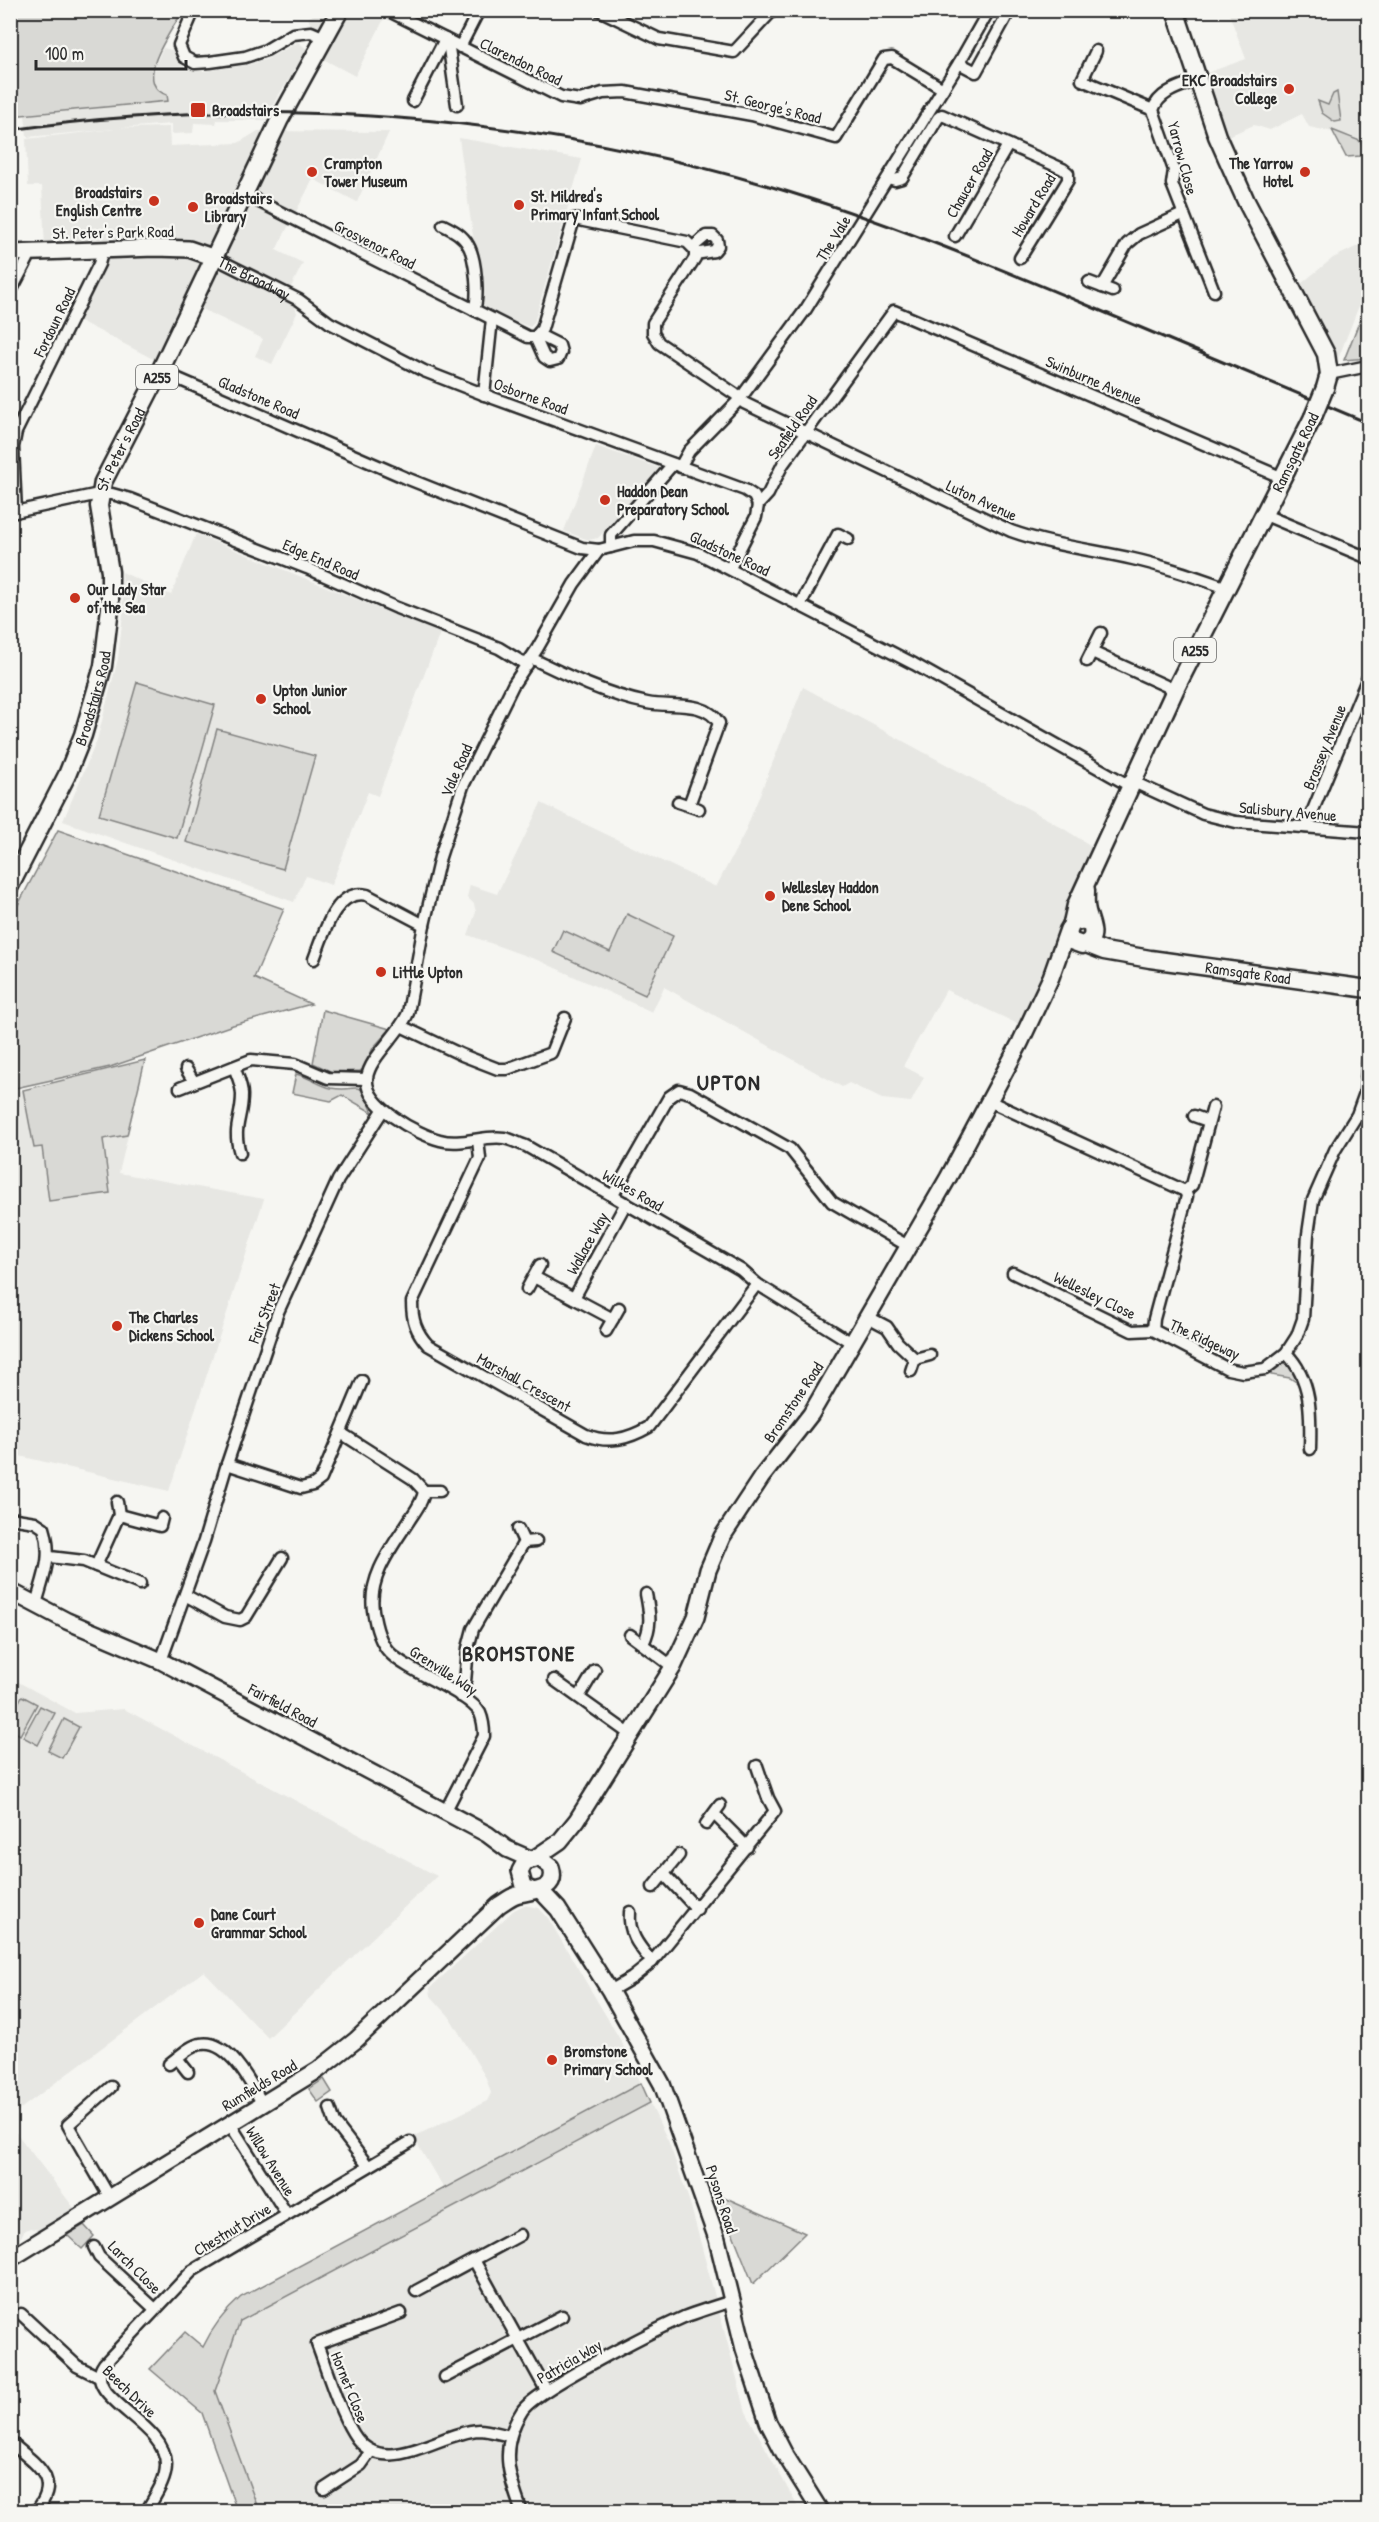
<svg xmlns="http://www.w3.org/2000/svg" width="1379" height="2522" viewBox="0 0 1379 2522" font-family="'Patrick Hand',sans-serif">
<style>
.built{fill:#e7e7e3}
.green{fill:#d9d9d5;stroke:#828280;stroke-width:1.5}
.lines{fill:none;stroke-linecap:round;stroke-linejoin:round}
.street-casing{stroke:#2b2b2b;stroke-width:15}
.secondary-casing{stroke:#2b2b2b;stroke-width:20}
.primary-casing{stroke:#2b2b2b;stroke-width:21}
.street{stroke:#f6f6f2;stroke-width:10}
.secondary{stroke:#f6f6f2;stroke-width:15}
.primary{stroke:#f6f6f2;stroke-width:16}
.rail{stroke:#2b2b2b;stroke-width:3}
.primary-bridge-casing{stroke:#2b2b2b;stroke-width:21;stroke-linecap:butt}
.primary-bridge{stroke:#f6f6f2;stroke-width:16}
.poi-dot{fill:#c8321e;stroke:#f6f6f2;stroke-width:2}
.labels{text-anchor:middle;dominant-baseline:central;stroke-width:4.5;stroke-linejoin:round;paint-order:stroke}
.shield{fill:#f6f6f2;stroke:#686867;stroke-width:1.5}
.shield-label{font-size:15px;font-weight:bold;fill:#2b2b2b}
.street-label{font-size:16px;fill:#2b2b2b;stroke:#f6f6f2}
.poi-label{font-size:16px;font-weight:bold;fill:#2b2b2b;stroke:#f6f6f2;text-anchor:start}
.district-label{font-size:22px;font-weight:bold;letter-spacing:1.5px;fill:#2b2b2b;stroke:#f6f6f2}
</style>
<rect width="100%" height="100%" fill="#f6f6f2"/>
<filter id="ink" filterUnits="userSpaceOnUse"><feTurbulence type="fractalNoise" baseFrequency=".0167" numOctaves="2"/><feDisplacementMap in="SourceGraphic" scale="12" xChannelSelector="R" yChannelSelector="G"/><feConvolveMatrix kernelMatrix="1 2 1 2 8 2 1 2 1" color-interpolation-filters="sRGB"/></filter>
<g filter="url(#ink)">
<!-- built -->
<g class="built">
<polygon points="319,11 388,11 355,76 325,60 308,18"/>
<polygon points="1228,11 1368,11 1368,158 1361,156 1364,151 1352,136 1309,127 1302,114 1270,130 1254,125 1226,137 1204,74 1246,59"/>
<polygon points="298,42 308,50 275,101 268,120 217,120 216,124 194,123 193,133 172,134 171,124 121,128 169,127 170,146 238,143 258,131 389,132 357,202 313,179 276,250 303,263 290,289 297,313 272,364 255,356 263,339 186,301 157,361 78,320 112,246 45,249 42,186 28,186 26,139 115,129 27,137 25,114 167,100 167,95 161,92 154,84 151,74 163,48 172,50 179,63 186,68 204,71 247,65 267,59"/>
<polygon points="459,138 582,159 534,323 530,327 480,309 475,250"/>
<polygon points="1368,199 1368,283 1338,359 1334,357 1297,287 1333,258 1362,244 1367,220 1363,216"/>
<polygon points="596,446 662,469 598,538 589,540 564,531"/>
<polygon points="196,534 440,633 378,796 368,792 331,885 306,876 294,902 63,821 97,740 118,659 123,614 122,572 171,595"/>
<polygon points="803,687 1051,821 1093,847 1020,1025 946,990 903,1066 924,1077 911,1102 882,1099 849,1083 842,1087 664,987 652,1012 540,961 468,935 476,912 474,904 467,897 470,885 497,894 541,803 716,887 744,834"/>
<polygon points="110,1070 136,1101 119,1173 264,1199 169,1491 11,1454 11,1093"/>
<polygon points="11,1678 75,1713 124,1709 437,1876 268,2038 204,1971 11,2116"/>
<polygon points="524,1905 539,1908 548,1918 621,2041 641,2083 444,2189 413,2137 487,2101 491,2093 486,2078 449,2016 431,1996 430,1988 514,1910"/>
<polygon points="650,2103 669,2143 690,2203 746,2412 800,2511 259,2511 215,2391 240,2321"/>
<polygon points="11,2126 74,2208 38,2230 30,2228 24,2231 19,2241 11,2246"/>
</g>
<!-- green -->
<g class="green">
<path d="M 10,11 L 183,11 C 172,30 131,83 167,95 L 168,101 L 11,116 Z"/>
<polygon points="1337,92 1341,121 1335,122 1322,113 1318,101 1328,105 1333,94"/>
<polygon points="1332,130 1360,141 1364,151 1361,156 1346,157"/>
<polygon points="1368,300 1368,358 1344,360"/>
<polygon points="137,682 215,705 177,838 99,815"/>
<polygon points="217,729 315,756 283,869 186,842"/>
<polygon points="58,830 284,909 254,978 311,1004 233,1025 110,1067 11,1089 11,918"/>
<polygon points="627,914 673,936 645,995 553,952 563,930 610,952"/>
<polygon points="323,1010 390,1029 373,1048 364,1068 360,1071 332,1072 313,1063"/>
<polygon points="145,1060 127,1135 103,1139 110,1193 49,1201 42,1147 34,1148 23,1090"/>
<path d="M 296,1074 C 309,1077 320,1086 331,1088 C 363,1093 358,1075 373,1113 L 342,1095 L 331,1101 L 292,1093 Z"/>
<polygon points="1285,1362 1290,1363 1302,1386 1290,1378 1271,1375 1272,1369"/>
<polygon points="22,1696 37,1704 20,1735 11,1730 11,1717"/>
<polygon points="40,1706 55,1713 38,1745 23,1737"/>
<polygon points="64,1719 79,1727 62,1758 48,1751"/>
<polygon points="324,2079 332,2092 318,2102 309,2089"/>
<path d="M 641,2083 L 650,2103 L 240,2321 L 215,2391 L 259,2511 L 237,2511 L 202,2413 L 150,2369 L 185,2332 L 203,2347 C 213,2326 224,2312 241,2297 Z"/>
<polygon points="717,2194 805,2233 753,2284"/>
<polygon points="84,2225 94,2236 82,2249 67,2235"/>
</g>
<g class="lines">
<defs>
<g id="street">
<polyline points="194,10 179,45 184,57 195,63 210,62 245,57 266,50 293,34 311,32 325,38"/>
<polyline points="387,10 561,97 580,100 603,93 625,92 752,115 836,138 884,59 892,58 943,89"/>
<polyline points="599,10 659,39 734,52 773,10"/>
<polyline points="448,41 457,105"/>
<polyline points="460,47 479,10"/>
<polyline points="1096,51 1082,80 1153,110"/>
<polyline points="959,63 976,72 1010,10"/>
<path d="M 1198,80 C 1182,86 1159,91 1153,110 L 1174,170 L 1172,184 L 1214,291"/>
<polyline points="413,101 445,39"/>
<polyline points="888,178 895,180 902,178 938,118 942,115 1063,169 1068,173 1068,180 1020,258"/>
<path d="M 246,195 L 528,337 L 535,337 L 542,329 L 574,219 L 687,242 L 695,250 L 695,258 L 653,323 L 653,333 L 659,343 L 735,394 L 744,403 L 1011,531 C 1050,545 1093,550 1133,559 C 1165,566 1196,577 1227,588"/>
<path d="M 443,225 C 453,230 463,235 468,245 C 476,258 479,297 474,310"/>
<polyline points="955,236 1008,145"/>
<polyline points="693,247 706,236 713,236 717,240 718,246 714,251 695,254"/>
<path id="s1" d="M 215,258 L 299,300 L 330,323 L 424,371 L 493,398 L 745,490 L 754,496 L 758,505"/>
<polyline points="1089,282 1113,291"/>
<polyline points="1102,287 1127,244 1139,234 1183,214"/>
<polyline points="10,293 28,259 29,252"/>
<polyline points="535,337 544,357 550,361 558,359 561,352 559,345 539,335"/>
<polyline points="160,371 406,478 582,548 599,550 634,541 654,541 698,553 914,664 1130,786"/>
<polyline points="1329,374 1368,366"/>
<polyline points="484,395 492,319"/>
<polyline points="680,467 689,451 740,399 806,309 959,63 989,10"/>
<polyline points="16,512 13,447 16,432 99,264 103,249"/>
<polyline points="10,513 99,494 112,494 130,499 307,568 397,608 499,648 527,665"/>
<polyline points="1265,515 1368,558"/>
<polyline points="611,547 611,535 673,464"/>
<path d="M 599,550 L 574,584 L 537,649 L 513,685 L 463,786 L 440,857 L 424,925 L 408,1013 C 399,1035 369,1058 367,1078 C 364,1106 417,1134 440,1140 C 460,1146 484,1135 504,1138 C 511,1139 519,1144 526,1146 L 741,1270 L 757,1284 L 852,1343"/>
<polyline points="730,568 756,517 758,505 768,494 783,464 894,311 1283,478"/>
<polyline points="800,605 838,534 848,539"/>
<polyline points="1092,652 1175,690"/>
<path d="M 531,658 C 568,676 607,695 647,703 C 672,708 704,699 719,723 L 689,805"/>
<polyline points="1087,661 1101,633"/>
<polyline points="1140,785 1203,814 1236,822 1368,832"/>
<polyline points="678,802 699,809"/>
<polyline points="1306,827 1368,677"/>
<path d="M 314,959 C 323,936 335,888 367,895 L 424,925"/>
<polyline points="403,1027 462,1055 498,1069 507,1069 551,1053 565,1018"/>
<path d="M 234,1067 C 237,1075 242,1085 242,1095 C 242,1119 232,1127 240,1153"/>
<polyline points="186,1069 194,1082"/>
<polyline points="180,1088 251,1060 295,1064 328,1078 367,1079"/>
<polyline points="989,1101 1185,1191 1187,1196 1154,1319 1153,1330 1228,1369 1243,1372 1265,1369 1286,1353 1297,1336 1303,1319 1308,1234 1313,1200 1335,1150 1357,1115 1365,1093 1368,1057"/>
<polyline points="1194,1116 1208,1121"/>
<path d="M 478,1140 L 480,1158 L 412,1302 C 412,1320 416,1332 428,1345 L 586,1435 C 609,1444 628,1439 649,1427 L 757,1284"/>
<polyline points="1185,1191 1192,1185 1213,1107"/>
<polyline points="613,1195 669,1097 679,1090 690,1093 790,1149 832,1202 908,1246"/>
<polyline points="1013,1273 1132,1331 1153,1330"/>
<polyline points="534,1277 613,1319"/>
<polyline points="527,1289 540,1265"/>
<polyline points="574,1298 626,1203"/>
<polyline points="868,1317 887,1327 898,1343 915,1359"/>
<polyline points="606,1331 619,1308"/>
<path d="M 1286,1353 C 1312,1379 1311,1414 1310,1449"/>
<polyline points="911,1371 915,1359 930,1355"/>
<path d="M 341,1433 L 413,1479 L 424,1491 C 423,1501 416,1510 410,1519 C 393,1546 368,1576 373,1610 C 375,1624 379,1641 389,1652 C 409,1673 468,1692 480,1713 C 483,1720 484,1728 484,1736 L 445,1812"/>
<polyline points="227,1464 301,1488 313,1485 321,1479 362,1381"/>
<polyline points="424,1491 440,1491"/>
<polyline points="119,1515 160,1526 162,1518"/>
<path d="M 10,1518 L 35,1522 L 44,1528 C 53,1557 44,1575 36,1604"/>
<polyline points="518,1529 524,1542 536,1541"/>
<polyline points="50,1557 84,1561 140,1584"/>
<polyline points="96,1566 119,1515 117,1502"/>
<polyline points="185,1595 225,1617 240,1620 246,1617 282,1558"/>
<polyline points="630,1635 673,1667"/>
<path d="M 643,1644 C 652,1626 650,1614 646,1594"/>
<polyline points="161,1661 204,1541 227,1464 278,1312 338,1180 383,1110"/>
<polyline points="554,1680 631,1735"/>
<polyline points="460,1696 465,1682 468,1648 473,1629 524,1542"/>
<polyline points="579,1697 595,1670"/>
<polyline points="714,1814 747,1847"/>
<polyline points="706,1824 720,1805"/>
<polyline points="664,1874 697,1909"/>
<polyline points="653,1887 679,1855"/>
<path d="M 630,1912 C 628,1934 639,1946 652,1962"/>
<polyline points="610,1991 632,1978 652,1962 775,1811 768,1798 757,1766"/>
<polyline points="177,2058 188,2072"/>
<path d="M 169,2064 C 179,2057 190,2045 201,2044 C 229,2039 252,2085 263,2105"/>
<polyline points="330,2108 335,2123 368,2166"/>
<polyline points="230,2124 286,2213"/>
<polyline points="110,2198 68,2125 111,2087"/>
<polyline points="94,2247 99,2257 155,2309"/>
<polyline points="474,2260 546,2390"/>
<polyline points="416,2291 520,2235"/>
<path d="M 401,2313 L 317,2344 C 328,2373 337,2406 353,2433 C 382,2482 439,2432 479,2430 C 489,2430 500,2434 510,2436"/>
<polyline points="21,2314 77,2366 99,2377"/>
<polyline points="445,2377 562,2316"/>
<path d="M 10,2442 C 35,2464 64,2479 35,2512"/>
<polyline points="324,2489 361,2465 371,2451"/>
<path d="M 146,2512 C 154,2497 166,2482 166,2465 C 167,2422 80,2398 104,2364 L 192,2271 L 410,2142"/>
<path d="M 522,2512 C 508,2475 499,2447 522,2411 C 535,2390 657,2329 684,2317 C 700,2311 716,2306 732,2301"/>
</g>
<g id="secondary">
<polyline points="10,253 155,248 189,249 215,258"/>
<polyline points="10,1591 67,1621 161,1661 487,1834 507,1849 530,1859"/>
<polyline points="535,1858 560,1841 577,1820 673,1667 696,1617 708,1570 722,1537 761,1478 811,1414 948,1178 1020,1043 1051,977 1068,929"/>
<polyline points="540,1890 558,1909 610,1991 662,2084 717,2239 744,2349 768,2422 784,2453 821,2512"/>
<path d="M 10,2259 L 318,2070 L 356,2040 L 499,1905 C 504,1902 510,1897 516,1895 C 532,1890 559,1892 551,1867 L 539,1858 L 525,1862 L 520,1871 L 524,1886 L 533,1891"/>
</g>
<g id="primary">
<polyline points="1175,10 1217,136 1246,201 1326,354 1329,374 1325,388"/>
<path id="s2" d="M 10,886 L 67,775 L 83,735 L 103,666 L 110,608 L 110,572 L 99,506 L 103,482 L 160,371 L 279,121 L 340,10"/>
<path d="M 1086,890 C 1086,897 1085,904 1087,911 C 1090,924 1100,939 1082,945 L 1071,941 L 1068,933 L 1072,923 L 1084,920 L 1090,924"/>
<polyline points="1072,923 1076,905 1175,690 1313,417"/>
<path id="s3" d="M 1086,944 L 1104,951 L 1150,959 L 1368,989"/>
</g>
</defs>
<!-- street casing -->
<use href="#street" class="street-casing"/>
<!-- secondary casing -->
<use href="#secondary" class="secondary-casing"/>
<!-- primary casing -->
<use href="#primary" class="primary-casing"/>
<!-- street -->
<use href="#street" class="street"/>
<!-- secondary -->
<use href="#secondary" class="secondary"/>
<!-- primary -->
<use href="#primary" class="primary"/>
<!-- rail -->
<path class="rail" d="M 10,130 C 261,94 526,114 769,186 C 880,219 987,263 1094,308 C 1185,346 1277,385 1368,423"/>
<defs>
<polyline id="primary-bridge" points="1313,417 1325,388"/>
</defs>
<!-- primary-bridge casing -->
<use href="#primary-bridge" class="primary-bridge-casing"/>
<!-- primary-bridge -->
<use href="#primary-bridge" class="primary-bridge"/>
</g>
</g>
<!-- markers -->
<g class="poi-dot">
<circle cx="1289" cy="89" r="6"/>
<rect x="190" y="102" width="16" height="16" rx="3"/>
<circle cx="312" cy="172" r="6"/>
<circle cx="1305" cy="172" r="6"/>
<circle cx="154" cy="201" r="6"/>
<circle cx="519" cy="205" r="6"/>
<circle cx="193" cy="207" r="6"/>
<circle cx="605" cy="500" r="6"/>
<circle cx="75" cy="598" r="6"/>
<circle cx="261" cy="699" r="6"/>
<circle cx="770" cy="896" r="6"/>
<circle cx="381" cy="972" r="6"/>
<circle cx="117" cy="1326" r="6"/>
<circle cx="199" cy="1923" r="6"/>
<circle cx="552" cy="2060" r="6"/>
</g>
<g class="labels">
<!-- shield labels -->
<g class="shield">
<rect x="136" y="365" width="42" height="24" rx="4.5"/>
<rect x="1174" y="638" width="42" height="24" rx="4.5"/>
</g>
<g class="shield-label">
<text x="157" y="377">A255</text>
<text x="1195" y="650">A255</text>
</g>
<!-- street labels -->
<g class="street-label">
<text transform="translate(521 61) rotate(26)">Clarendon Road</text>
<text transform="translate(773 106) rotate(14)">St. George's Road</text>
<text transform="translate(1183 158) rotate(75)">Yarrow Close</text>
<text transform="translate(969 183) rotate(-60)">Chaucer Road</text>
<text transform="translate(1033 205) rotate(-59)">Howard Road</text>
<text transform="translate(113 232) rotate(-1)">St. Peter's Park Road</text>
<text transform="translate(833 238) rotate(-58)">The Vale</text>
<text transform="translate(375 244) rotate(27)">Grosvenor Road</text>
<text stroke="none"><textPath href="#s1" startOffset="44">The Broadway</textPath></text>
<text transform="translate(54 322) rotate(-64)">Fordoun Road</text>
<text transform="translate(1094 380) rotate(23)">Swinburne Avenue</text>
<text transform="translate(531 396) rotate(20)">Osborne Road</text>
<text transform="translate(259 397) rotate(23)">Gladstone Road</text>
<text transform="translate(792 427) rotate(-55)">Seafield Road</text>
<text stroke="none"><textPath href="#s2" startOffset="462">St. Peter's Road</textPath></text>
<text transform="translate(1295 452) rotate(-64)">Ramsgate Road</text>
<text transform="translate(982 500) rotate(25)">Luton Avenue</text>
<text transform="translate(730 553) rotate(25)">Gladstone Road</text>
<text transform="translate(321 559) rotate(23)">Edge End Road</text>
<text stroke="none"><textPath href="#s2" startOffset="206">Broadstairs Road</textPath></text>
<text transform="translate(1324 747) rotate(-68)">Brassey Avenue</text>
<text transform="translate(456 770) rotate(-66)">Vale Road</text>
<text transform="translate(1288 811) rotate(5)">Salisbury Avenue</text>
<text stroke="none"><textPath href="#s3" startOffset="165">Ramsgate Road</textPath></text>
<text transform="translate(633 1190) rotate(30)">Wilkes Road</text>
<text transform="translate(587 1243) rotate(-61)">Wallace Way</text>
<text transform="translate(1095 1295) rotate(26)">Wellesley Close</text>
<text transform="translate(264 1313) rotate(-69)">Fair Street</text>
<text transform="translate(1205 1339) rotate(25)">The Ridgeway</text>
<text transform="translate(524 1382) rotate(29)">Marshall Crescent</text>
<text transform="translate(793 1402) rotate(-56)">Bromstone Road</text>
<text transform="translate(444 1670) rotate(33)">Grenville Way</text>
<text transform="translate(283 1705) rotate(28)">Fairfield Road</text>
<text transform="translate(259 2085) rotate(-31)">Rumfields Road</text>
<text transform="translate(271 2161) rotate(58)">Willow Avenue</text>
<text transform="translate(722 2199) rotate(72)">Pysons Road</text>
<text transform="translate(232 2229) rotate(-31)">Chestnut Drive</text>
<text transform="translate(135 2267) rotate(45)">Larch Close</text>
<text transform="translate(569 2361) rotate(-30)">Patricia Way</text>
<text transform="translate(350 2387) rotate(68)">Hornet Close</text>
<text transform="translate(130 2391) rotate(44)">Beech Drive</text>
</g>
<!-- poi labels -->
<g class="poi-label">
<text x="1277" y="80" text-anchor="end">EKC Broadstairs<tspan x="1277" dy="18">College</tspan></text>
<text x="212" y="110">Broadstairs</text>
<text x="324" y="163">Crampton<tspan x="324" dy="18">Tower Museum</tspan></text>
<text x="1293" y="163" text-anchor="end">The Yarrow<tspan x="1293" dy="18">Hotel</tspan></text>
<text x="142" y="192" text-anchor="end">Broadstairs<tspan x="142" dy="18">English Centre</tspan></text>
<text x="531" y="196">St. Mildred's<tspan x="531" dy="18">Primary Infant School</tspan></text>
<text x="205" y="198">Broadstairs<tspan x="205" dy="18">Library</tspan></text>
<text x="617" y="491">Haddon Dean<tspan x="617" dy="18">Preparatory School</tspan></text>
<text x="87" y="589">Our Lady Star<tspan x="87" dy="18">of the Sea</tspan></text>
<text x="273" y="690">Upton Junior<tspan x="273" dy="18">School</tspan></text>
<text x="782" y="887">Wellesley Haddon<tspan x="782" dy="18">Dene School</tspan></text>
<text x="393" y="972">Little Upton</text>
<text x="129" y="1317">The Charles<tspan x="129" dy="18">Dickens School</tspan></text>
<text x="211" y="1914">Dane Court<tspan x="211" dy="18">Grammar School</tspan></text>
<text x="564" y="2051">Bromstone<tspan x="564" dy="18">Primary School</tspan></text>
</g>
<!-- district labels -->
<g class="district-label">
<text x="729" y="1082">UPTON</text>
<text x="519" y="1653">BROMSTONE</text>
</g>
</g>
<!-- margin -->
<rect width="1379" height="2522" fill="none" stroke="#f6f6f2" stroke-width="36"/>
<rect x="18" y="18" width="1343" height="2486" fill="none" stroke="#2b2b2b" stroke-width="2" filter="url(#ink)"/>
<!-- scale -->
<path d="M36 60v9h150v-9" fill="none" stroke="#2b2b2b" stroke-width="3"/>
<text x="45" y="60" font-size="18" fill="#2b2b2b" stroke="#f6f6f2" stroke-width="4.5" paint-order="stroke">100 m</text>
</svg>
